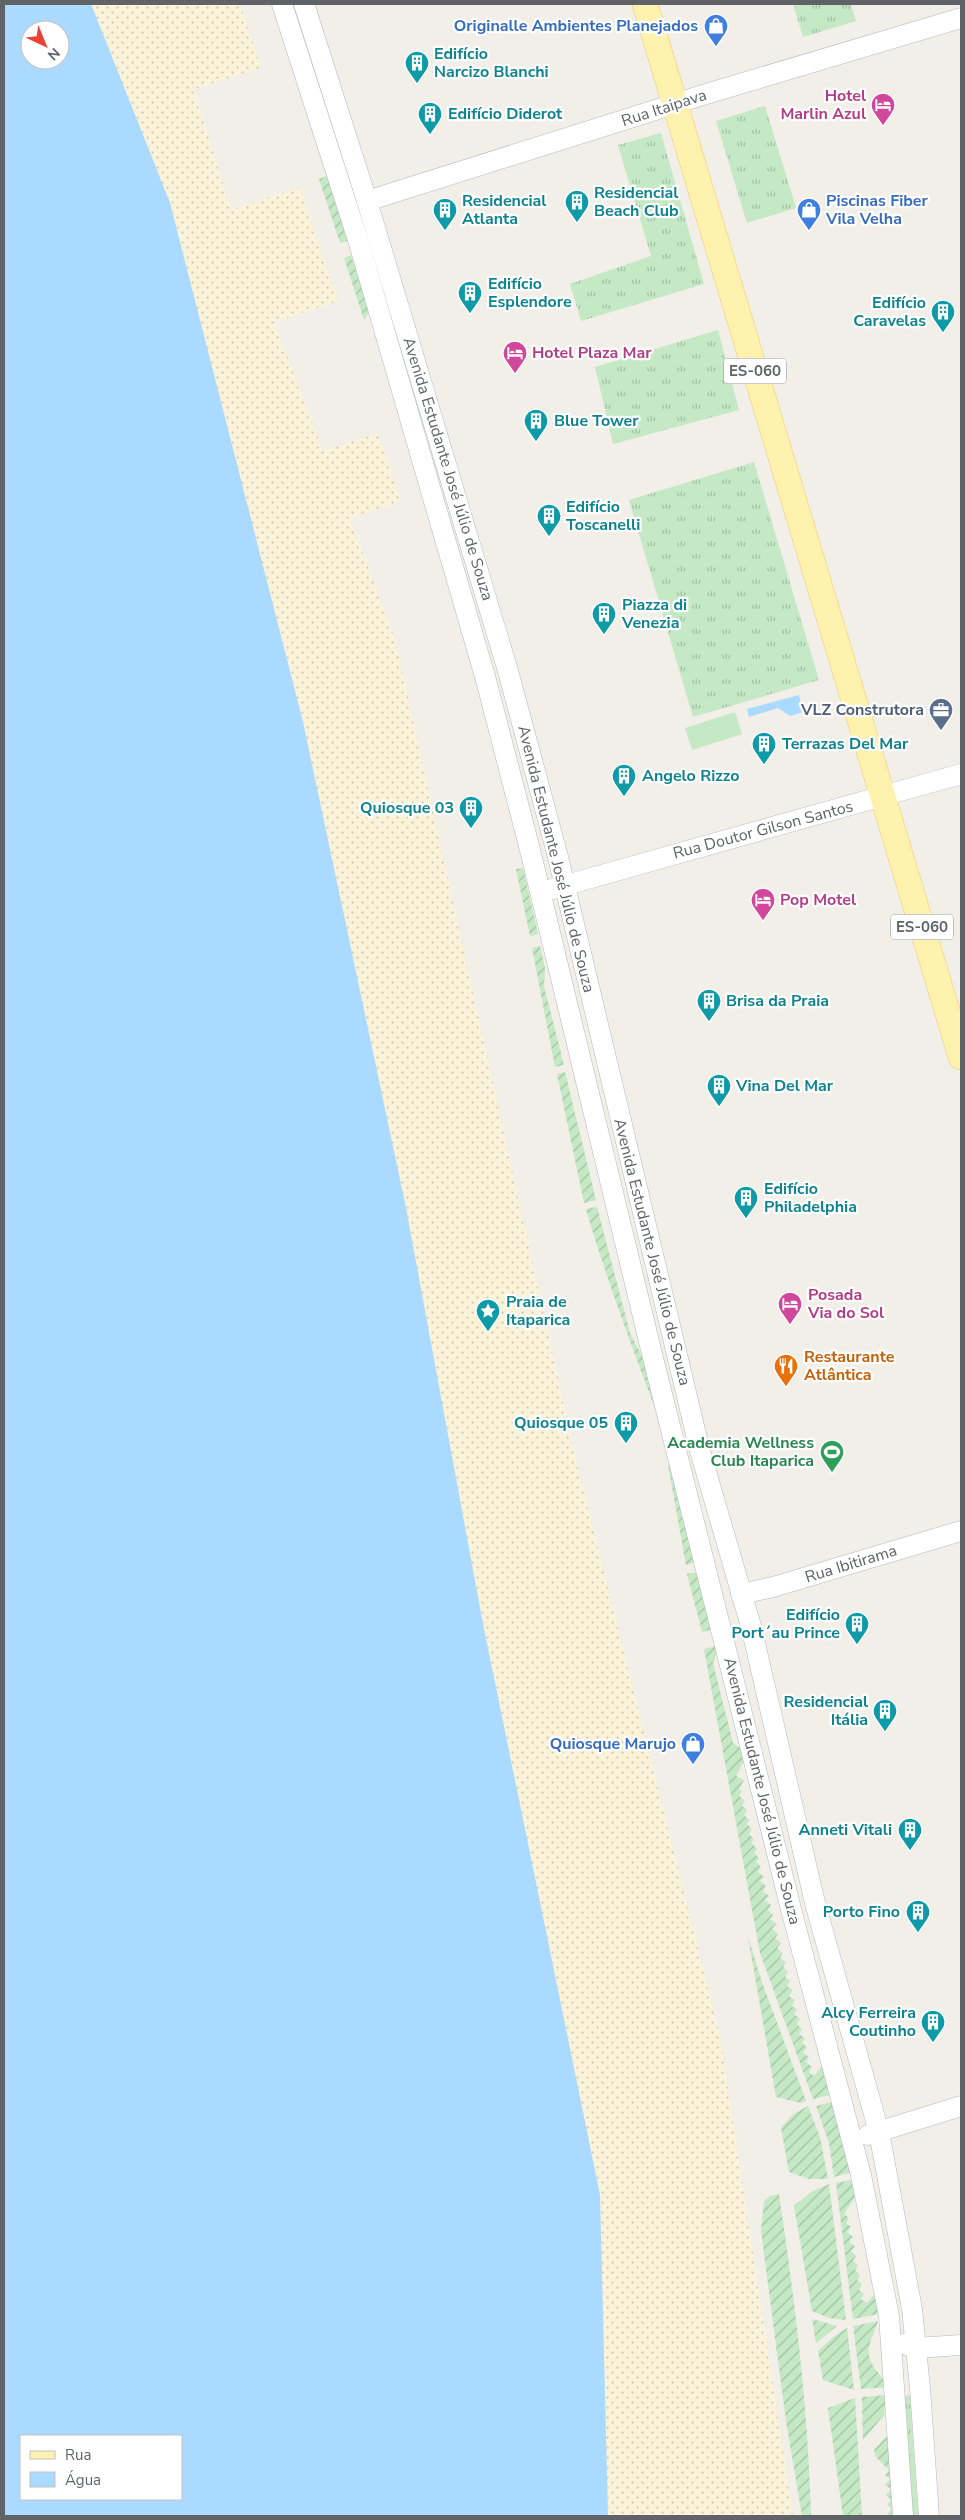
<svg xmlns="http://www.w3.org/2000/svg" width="965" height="2520" viewBox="0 0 965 2520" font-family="'Nunito Sans',sans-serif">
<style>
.grass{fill:url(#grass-tufts)}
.sand{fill:url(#sand-dots)}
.garden{fill:url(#garden-furrows)}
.pitch{fill:#c5e8c5}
.water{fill:#aadaff;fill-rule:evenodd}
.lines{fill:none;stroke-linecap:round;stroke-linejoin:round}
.minor-casing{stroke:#b5b8bc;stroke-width:21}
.major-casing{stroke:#f2c960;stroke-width:26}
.minor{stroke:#fff;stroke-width:20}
.major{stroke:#fff2af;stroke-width:25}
.labels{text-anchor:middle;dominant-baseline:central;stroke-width:4.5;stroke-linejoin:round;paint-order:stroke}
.shield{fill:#fff;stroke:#8f9295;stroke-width:1}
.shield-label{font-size:15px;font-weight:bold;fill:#5f6368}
.shop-label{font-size:16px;font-weight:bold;fill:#366cbe;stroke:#fff;text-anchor:end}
.culture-label{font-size:16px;font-weight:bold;fill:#0d838f;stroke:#fff;text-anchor:start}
.hotel-label{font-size:16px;font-weight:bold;fill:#b23c85;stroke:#fff;text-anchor:start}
.street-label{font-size:16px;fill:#5f6368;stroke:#fff}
.service-label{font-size:16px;font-weight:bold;fill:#4e5e75;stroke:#fff;text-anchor:end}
.food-label{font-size:16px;font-weight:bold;fill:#c56008;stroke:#fff;text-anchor:start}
.leisure-label{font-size:16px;font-weight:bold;fill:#27864d;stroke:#fff;text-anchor:end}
</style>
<defs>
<pattern id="grass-tufts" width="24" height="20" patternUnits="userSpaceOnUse" patternTransform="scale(1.25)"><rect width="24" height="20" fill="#c5e8c5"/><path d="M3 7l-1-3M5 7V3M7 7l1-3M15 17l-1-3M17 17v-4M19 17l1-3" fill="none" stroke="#a3c0a4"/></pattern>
<pattern id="sand-dots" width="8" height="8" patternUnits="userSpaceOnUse" patternTransform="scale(1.25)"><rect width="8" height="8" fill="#fbf3d9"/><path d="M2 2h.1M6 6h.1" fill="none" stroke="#cec8b4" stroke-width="1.8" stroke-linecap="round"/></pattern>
<pattern id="garden-furrows" width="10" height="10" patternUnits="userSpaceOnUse" patternTransform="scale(1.25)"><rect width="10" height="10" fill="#c5e8c5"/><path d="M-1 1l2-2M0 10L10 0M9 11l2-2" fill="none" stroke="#a3c0a4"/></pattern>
</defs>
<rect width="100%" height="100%" fill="#f1efe8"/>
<!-- grass -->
<g class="grass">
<polygon points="793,4 851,4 856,21 803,37"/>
<polygon points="765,106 796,208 747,223 716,121"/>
<polygon points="661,133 704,284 581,321 570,284 651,256 618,145"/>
<polygon points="718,330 739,410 613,444 595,367"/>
<polygon points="754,462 819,680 693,717 629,500"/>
<polygon points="910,2395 918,2516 913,2516 905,2396"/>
</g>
<!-- sand -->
<polygon class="sand" points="91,4 240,4 261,68 194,89 231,210 300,187 338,301 274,322 323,451 378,433 401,501 350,519 395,639 575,1456 720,2037 793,2516 608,2516 600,2195 483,1624 406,1208 303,722 170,203"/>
<!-- garden -->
<g class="garden">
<polygon points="327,176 350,240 340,243 319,179"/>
<polygon points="351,255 369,312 364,320 344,258"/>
<polygon points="523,868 538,934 530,936 516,869"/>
<polygon points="540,946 545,968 544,986 564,1065 555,1067 532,948"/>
<polygon points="565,1072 596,1200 584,1203 557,1074"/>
<path d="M 597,1207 L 630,1333 L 644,1360 L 656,1411 C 631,1344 606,1278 586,1209 Z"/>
<polygon points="670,1464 695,1562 686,1565 668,1465"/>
<polygon points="697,1572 711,1630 702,1632 687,1574"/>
<polygon points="716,1646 717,1652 713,1663 733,1743 742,1749 744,1761 736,1776 744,1780 739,1789 742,1791 739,1796 745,1801 742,1806 747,1810 744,1815 749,1820 747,1824 752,1829 749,1834 754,1839 751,1843 757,1848 754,1853 759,1858 756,1862 761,1867 758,1872 764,1877 760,1881 766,1886 763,1891 769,1896 765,1900 771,1905 768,1910 773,1915 770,1919 776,1924 772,1929 778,1934 775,1938 781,1943 777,1948 783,1953 780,1958 786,1962 783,1967 788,1972 785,1977 790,1981 787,1986 793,1990 789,1996 795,2000 792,2006 797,2009 794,2014 800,2019 797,2024 802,2029 799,2034 805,2038 802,2043 807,2047 803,2053 809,2057 806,2062 812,2067 809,2072 814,2076 822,2066 830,2095 813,2099 760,1953 704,1649"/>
<polygon points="748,1937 762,1982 806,2101 801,2103 776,2097"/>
<polygon points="832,2102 850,2173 834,2177 829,2143 816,2106"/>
<polygon points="808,2106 820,2137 828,2179 809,2179 789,2172 781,2128 792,2115"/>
<polygon points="851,2180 855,2197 844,2214 849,2218 846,2223 851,2227 847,2232 853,2237 849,2242 855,2246 851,2251 856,2256 853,2261 858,2265 855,2270 860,2275 857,2280 862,2284 859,2290 864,2294 861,2299 867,2303 875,2293 879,2314 853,2319 836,2183"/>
<polygon points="829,2184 846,2320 829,2318 812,2311 794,2206 811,2192"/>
<path d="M 779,2194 C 795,2301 808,2408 811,2516 L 802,2516 L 786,2421 L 761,2231 L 764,2201 L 770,2196 Z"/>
<polygon points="812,2319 837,2326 816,2343"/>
<path d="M 878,2321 C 873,2340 861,2350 876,2370 C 880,2376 886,2380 887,2387 L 861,2389 L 853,2326 Z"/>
<polygon points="847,2328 854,2390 823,2380 818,2351 833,2337"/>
<polygon points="886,2395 884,2415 863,2440 862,2397"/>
<polygon points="855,2398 862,2516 843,2516 828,2408"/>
<polygon points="889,2434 894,2516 887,2515 892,2509 887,2505 891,2500 886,2495 891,2489 885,2485 890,2479 885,2475 889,2470 875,2456 874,2450"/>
</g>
<!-- pitch -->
<polygon class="pitch" points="735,712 742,734 692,750 685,728"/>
<!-- water -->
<g class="water">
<path d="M 4,4 L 91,4 L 170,203 L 303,722 L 406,1208 L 483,1624 L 600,2195 L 608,2516 L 4,2516 ZM 30,30 L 60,30 L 60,60 L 30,60 ZM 21,2436 L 181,2436 L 181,2499 L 21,2499 Z"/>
<polygon points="799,695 803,712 790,716 778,708 749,717 747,709"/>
</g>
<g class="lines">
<defs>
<g id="minor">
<polyline points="282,4 359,243 486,680 530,850 654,1362 791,1909 861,2175 889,2316 903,2516"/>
<polyline points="304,4 367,201 508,671 558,857 700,1451 751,1626 815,1903 879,2132 912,2309 920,2388 929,2516"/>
<polyline points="367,201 706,94 961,18"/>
<polyline points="552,889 961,774"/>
<polyline points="741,1594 773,1587 961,1531"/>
<polyline points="868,2135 961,2106"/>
<polyline points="904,2344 916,2348 961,2345"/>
</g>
<polyline id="major" points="645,4 961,1057"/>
</defs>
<!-- minor casing -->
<use href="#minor" class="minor-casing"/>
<!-- major casing -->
<use href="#major" class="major-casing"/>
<!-- minor -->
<use href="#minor" class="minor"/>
<!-- major -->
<use href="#major" class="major"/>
</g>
<!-- icons -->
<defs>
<symbol id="shop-pin" viewBox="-11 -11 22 30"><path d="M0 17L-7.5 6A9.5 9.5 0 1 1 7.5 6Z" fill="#3f7fe0" stroke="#fff"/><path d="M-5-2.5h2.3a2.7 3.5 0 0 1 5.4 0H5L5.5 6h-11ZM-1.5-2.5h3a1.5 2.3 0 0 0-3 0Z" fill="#fff"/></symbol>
<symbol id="building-pin" viewBox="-11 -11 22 30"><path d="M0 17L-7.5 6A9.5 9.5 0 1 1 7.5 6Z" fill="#0f9aa8" stroke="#fff"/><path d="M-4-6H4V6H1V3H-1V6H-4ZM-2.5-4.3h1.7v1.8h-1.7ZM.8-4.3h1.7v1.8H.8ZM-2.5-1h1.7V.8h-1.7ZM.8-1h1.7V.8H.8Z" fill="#fff"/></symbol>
<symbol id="hotel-pin" viewBox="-11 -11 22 30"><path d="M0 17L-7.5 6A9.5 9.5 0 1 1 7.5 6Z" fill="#d1479c" stroke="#fff"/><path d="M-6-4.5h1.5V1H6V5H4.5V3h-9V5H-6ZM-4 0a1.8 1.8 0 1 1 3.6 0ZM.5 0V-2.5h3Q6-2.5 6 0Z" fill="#fff"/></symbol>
<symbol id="office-pin" viewBox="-11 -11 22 30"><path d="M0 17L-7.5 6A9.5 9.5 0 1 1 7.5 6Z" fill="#5c6f8a" stroke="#fff"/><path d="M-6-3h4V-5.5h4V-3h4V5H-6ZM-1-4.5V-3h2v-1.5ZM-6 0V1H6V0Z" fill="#fff"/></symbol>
<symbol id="sight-pin" viewBox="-11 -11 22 30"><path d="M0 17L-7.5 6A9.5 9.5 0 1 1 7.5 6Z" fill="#0f9aa8" stroke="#fff"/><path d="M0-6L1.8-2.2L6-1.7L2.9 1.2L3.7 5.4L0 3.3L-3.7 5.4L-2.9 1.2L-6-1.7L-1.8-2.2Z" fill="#fff"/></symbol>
<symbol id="restaurant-pin" viewBox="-11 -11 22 30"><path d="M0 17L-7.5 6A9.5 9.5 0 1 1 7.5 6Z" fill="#e8710a" stroke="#fff"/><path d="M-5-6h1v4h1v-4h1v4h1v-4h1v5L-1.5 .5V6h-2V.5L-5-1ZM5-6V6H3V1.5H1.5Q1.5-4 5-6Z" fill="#fff"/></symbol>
<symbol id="stadium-pin" viewBox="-11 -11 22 30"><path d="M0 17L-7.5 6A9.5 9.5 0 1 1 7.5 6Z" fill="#2e9e5b" stroke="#fff"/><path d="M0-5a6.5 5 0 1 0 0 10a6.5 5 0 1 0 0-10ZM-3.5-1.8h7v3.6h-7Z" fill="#fff"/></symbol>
</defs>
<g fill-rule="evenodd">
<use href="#shop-pin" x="702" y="12" width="28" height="38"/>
<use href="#building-pin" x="403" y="49" width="28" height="38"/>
<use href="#hotel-pin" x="869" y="91" width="28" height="38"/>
<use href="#building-pin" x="416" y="100" width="28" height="38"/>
<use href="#building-pin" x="563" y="188" width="28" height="38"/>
<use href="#building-pin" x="431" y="196" width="28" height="38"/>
<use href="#shop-pin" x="795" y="196" width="28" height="38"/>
<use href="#building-pin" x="456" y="279" width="28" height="38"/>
<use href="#building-pin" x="929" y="298" width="28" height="38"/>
<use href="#hotel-pin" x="501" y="339" width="28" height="38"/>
<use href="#building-pin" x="522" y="407" width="28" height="38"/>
<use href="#building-pin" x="535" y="502" width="28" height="38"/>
<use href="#building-pin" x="590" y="600" width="28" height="38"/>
<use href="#office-pin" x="927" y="696" width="28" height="38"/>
<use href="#building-pin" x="750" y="730" width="28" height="38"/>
<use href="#building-pin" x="610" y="762" width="28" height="38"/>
<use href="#building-pin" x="457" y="794" width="28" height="38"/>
<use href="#hotel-pin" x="749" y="886" width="28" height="38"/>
<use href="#building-pin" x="695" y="987" width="28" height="38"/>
<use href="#building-pin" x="705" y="1072" width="28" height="38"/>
<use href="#building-pin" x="732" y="1184" width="28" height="38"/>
<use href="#hotel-pin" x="776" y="1290" width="28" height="38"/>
<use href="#sight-pin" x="474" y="1297" width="28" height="38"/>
<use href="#restaurant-pin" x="772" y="1352" width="28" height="38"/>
<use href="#building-pin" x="612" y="1409" width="28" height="38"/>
<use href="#stadium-pin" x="818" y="1438" width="28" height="38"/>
<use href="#building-pin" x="843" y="1610" width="28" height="38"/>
<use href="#building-pin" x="871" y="1697" width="28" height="38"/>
<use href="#shop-pin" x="679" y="1730" width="28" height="38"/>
<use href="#building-pin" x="896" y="1816" width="28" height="38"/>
<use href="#building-pin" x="904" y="1898" width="28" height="38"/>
<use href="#building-pin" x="919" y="2008" width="28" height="38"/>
</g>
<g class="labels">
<!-- shield labels -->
<g class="shield">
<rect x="724" y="358.5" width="62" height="25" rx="4"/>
<rect x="891" y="914.5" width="62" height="25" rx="4"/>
</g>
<g class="shield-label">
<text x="755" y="371">ES-060</text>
<text x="922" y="927">ES-060</text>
</g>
<!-- shop labels -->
<g class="shop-label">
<text x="698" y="26">Originalle Ambientes Planejados</text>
<text x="826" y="201" text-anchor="start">Piscinas Fiber<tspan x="826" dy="18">Vila Velha</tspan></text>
<text x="676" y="1744">Quiosque Marujo</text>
</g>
<!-- culture labels -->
<g class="culture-label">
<text x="434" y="54">Edifício<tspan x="434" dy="18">Narcizo Blanchi</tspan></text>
<text x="448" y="114">Edifício Diderot</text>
<text x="594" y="193">Residencial<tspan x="594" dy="18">Beach Club</tspan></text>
<text x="462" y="201">Residencial<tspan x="462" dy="18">Atlanta</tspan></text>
<text x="488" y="284">Edifício<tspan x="488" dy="18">Esplendore</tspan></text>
<text x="926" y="303" text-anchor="end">Edifício<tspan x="926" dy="18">Caravelas</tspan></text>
<text x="554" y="421">Blue Tower</text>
<text x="566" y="507">Edifício<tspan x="566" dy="18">Toscanelli</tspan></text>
<text x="622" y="605">Piazza di<tspan x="622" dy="18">Venezia</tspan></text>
<text x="782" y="744">Terrazas Del Mar</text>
<text x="642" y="776">Angelo Rizzo</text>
<text x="454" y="808" text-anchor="end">Quiosque 03</text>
<text x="726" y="1001">Brisa da Praia</text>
<text x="736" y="1086">Vina Del Mar</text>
<text x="764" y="1189">Edifício<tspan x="764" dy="18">Philadelphia</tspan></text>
<text x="506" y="1302">Praia de<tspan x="506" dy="18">Itaparica</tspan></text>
<text x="608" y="1423" text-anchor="end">Quiosque 05</text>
<text x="840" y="1615" text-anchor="end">Edifício<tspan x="840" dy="18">Port´au Prince</tspan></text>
<text x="868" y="1702" text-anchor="end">Residencial<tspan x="868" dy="18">Itália</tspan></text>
<text x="892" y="1830" text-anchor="end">Anneti Vitali</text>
<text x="900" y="1912" text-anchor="end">Porto Fino</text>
<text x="916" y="2013" text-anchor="end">Alcy Ferreira<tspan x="916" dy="18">Coutinho</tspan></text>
</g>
<!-- hotel labels -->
<g class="hotel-label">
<text x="866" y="96" text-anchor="end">Hotel<tspan x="866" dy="18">Marlin Azul</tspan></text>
<text x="532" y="353">Hotel Plaza Mar</text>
<text x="780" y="900">Pop Motel</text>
<text x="808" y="1295">Posada<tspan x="808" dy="18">Via do Sol</tspan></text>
</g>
<!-- street labels -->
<g class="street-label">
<text transform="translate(664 108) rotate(-18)">Rua Itaipava</text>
<text transform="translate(448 469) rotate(73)">Avenida Estudante José Júlio de Souza</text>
<text transform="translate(763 830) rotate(-15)">Rua Doutor Gilson Santos</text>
<text transform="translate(556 859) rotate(76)">Avenida Estudante José Júlio de Souza</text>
<text transform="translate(652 1252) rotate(76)">Avenida Estudante José Júlio de Souza</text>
<text transform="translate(851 1564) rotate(-17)">Rua Ibitirama</text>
<text transform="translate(762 1791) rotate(76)">Avenida Estudante José Júlio de Souza</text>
</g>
<!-- service labels -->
<g class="service-label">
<text x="924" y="710">VLZ Construtora</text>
</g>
<!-- food labels -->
<g class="food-label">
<text x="804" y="1357">Restaurante<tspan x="804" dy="18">Atlântica</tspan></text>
</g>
<!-- leisure labels -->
<g class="leisure-label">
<text x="814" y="1443">Academia Wellness<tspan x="814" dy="18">Club Itaparica</tspan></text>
</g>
</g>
<!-- border -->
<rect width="965" height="2520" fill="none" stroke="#5f6368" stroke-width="10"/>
<!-- legend -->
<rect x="20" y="2435" width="162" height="65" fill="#ffffff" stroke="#bfc1c3"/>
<rect x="30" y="2451" width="25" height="8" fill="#fff2af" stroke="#bfc1c3"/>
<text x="65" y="2460" font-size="15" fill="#5f6368">Rua</text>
<rect x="30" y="2472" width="25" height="15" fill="#aadaff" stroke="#bfc1c3"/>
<text x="65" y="2485" font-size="15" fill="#5f6368">Água</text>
<!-- north arrow -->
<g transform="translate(45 45) rotate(136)"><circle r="24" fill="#ffffff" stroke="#bfc1c3"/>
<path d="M0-4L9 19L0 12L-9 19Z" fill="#ea4335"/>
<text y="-8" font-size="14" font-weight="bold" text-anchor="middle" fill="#5f6368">N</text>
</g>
</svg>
